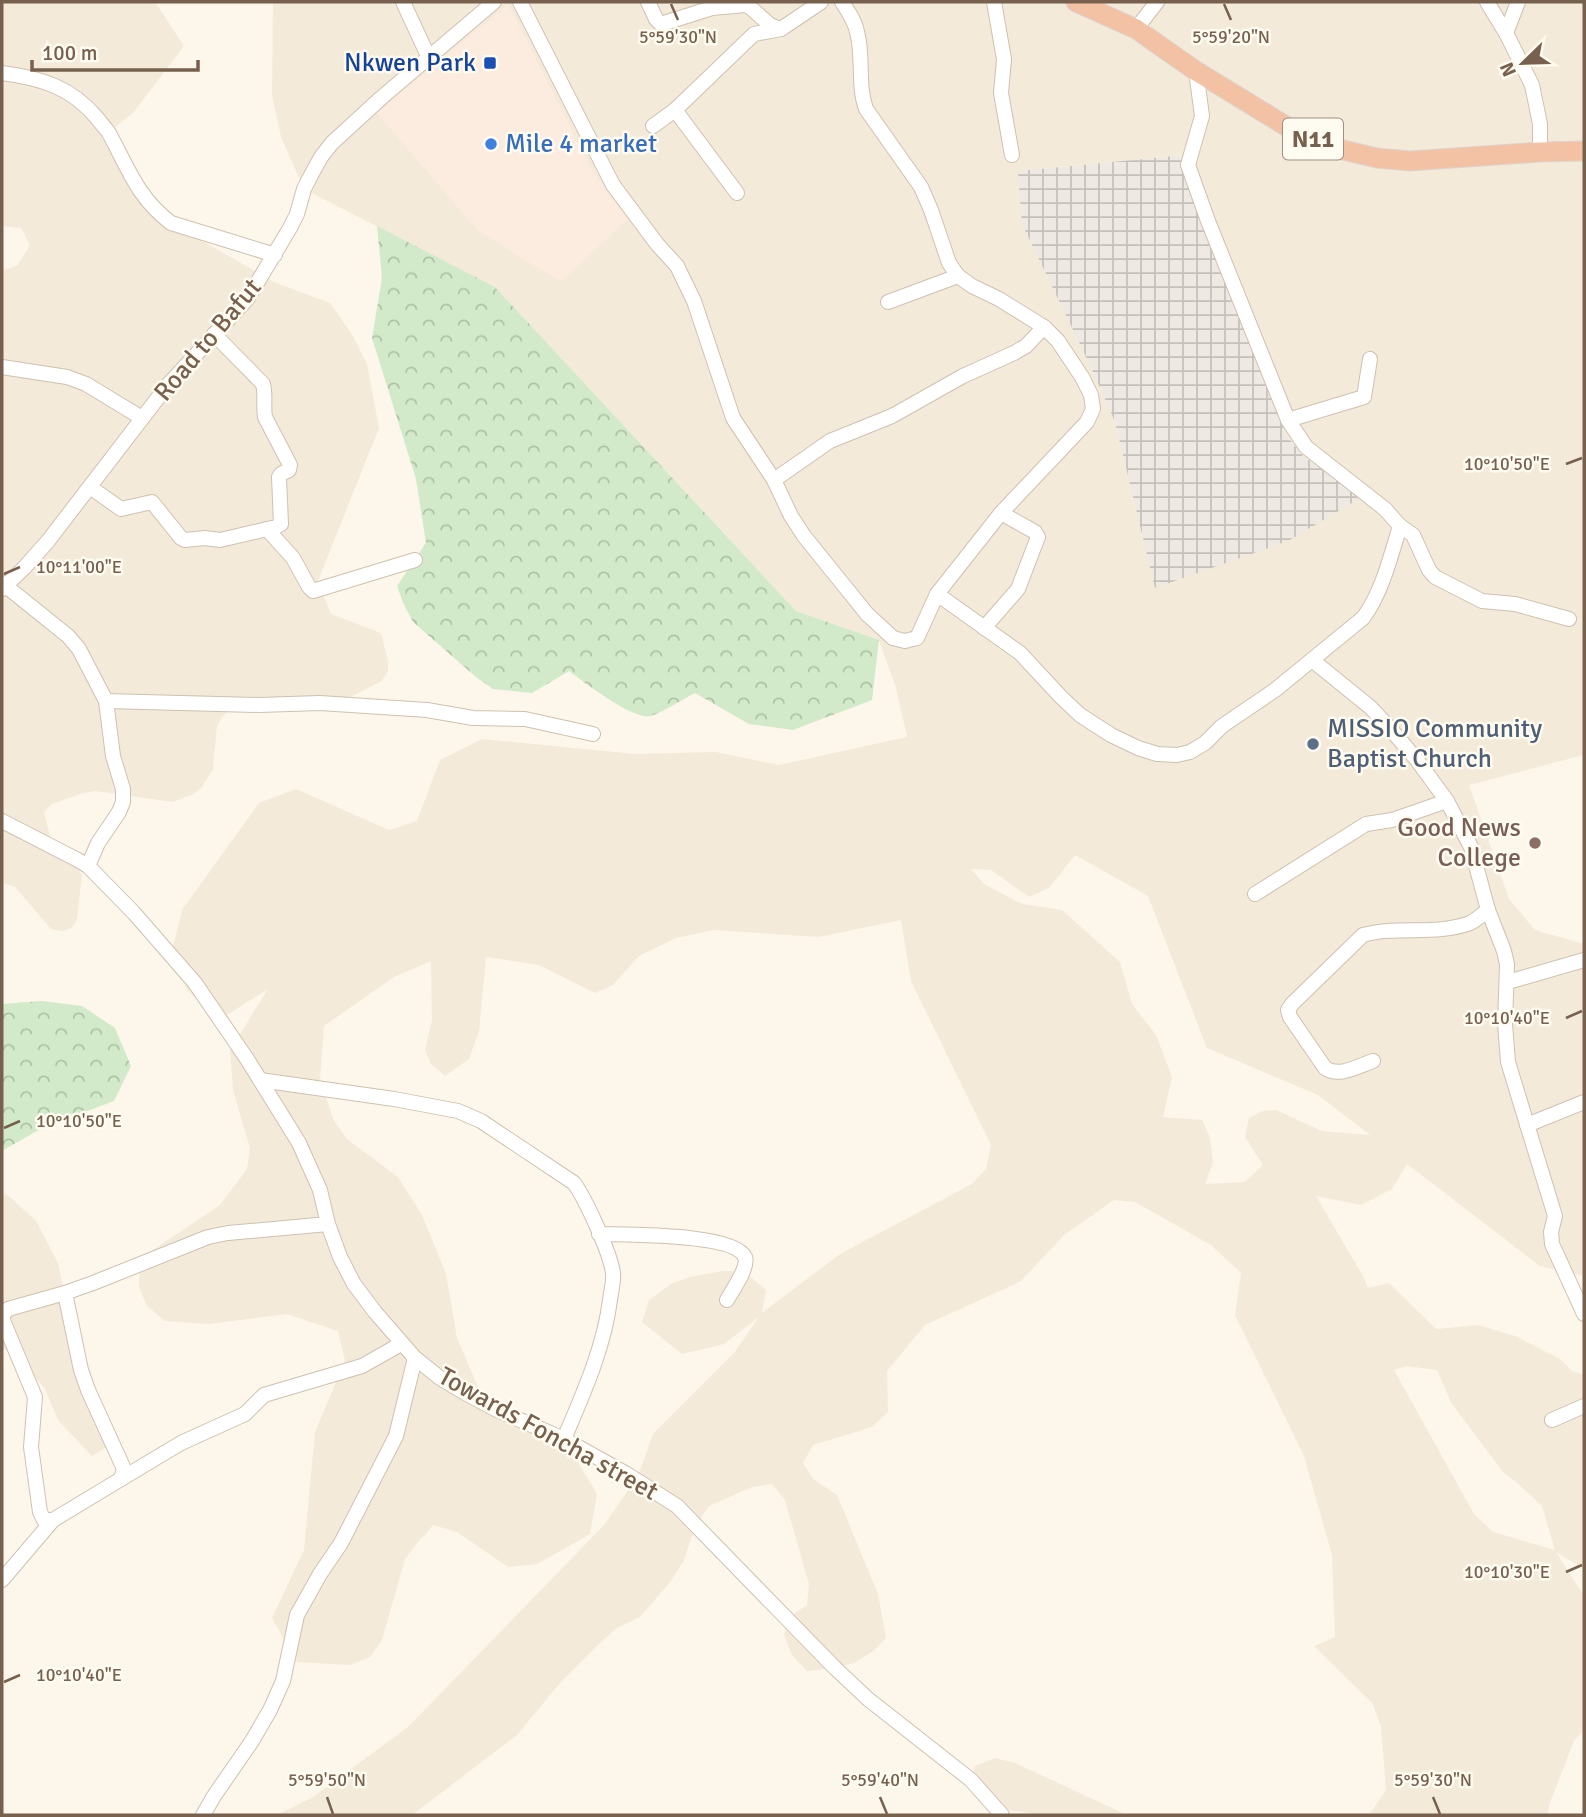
<svg xmlns="http://www.w3.org/2000/svg" width="1586" height="1817" viewBox="0 0 1586 1817" font-family="Signika,sans-serif">
<style>
.residential{fill:#f4ead9;fill-rule:evenodd}
.commercial{fill:#fcebdf}
.industrial{fill:url(#industrial-grid)}
.forest{fill:url(#forest-crowns)}
.lines{fill:none;stroke-linecap:round;stroke-linejoin:round}
.minor-casing{stroke:#cec1b0;stroke-width:16}
.highway-casing{stroke:#dcd6d1;stroke-width:21}
.minor{stroke:#fff;stroke-width:14}
.highway{stroke:#f3c2a4;stroke-width:19}
.ticks{fill:none;stroke:#77614e;stroke-width:2.5}
.transit-dot{fill:#1a4fb4;stroke:#fefbf1;stroke-width:2.5}
.shop-dot{fill:#3f7fe0;stroke:#fefbf1;stroke-width:2.5}
.service-dot{fill:#5c6f8a;stroke:#fefbf1;stroke-width:2.5}
.education-dot{fill:#8d6e63;stroke:#fefbf1;stroke-width:2.5}
.labels{text-anchor:middle;dominant-baseline:central;stroke-width:5;stroke-linejoin:round;paint-order:stroke}
.shield{fill:#fefbf1;stroke:#a08f7f;stroke-width:2}
.shield-label{font-size:24px;font-weight:bold;fill:#77614e}
.transit-label{font-size:26px;fill:#164399;stroke:#fefbf1;text-anchor:end}
.shop-label{font-size:26px;fill:#366cbe;stroke:#fefbf1;text-anchor:start}
.street-label{font-size:26px;fill:#77614e;stroke:#fefbf1}
.service-label{font-size:26px;fill:#4e5e75;stroke:#fefbf1;text-anchor:start}
.education-label{font-size:26px;fill:#785e54;stroke:#fefbf1;text-anchor:end}
.ticks-label{font-size:18px;text-anchor:middle;fill:#77614e;stroke:#fefbf1;stroke-width:5;stroke-linejoin:round;paint-order:stroke}
</style>
<defs>
<pattern id="industrial-grid" width="8" height="8" patternUnits="userSpaceOnUse" patternTransform="scale(1.75)"><rect width="8" height="8" fill="#eee9e3"/><path d="M0 4h8M4 0v8" fill="none" stroke="#c6c0ba"/></pattern>
<pattern id="forest-crowns" width="20" height="18" patternUnits="userSpaceOnUse" patternTransform="scale(1.75)"><rect width="20" height="18" fill="#d2eac9"/><path d="M2 6a3 3 0 1 1 6 0M12 15a3 3 0 1 1 6 0" fill="none" stroke="#afc1a5"/></pattern>
</defs>
<rect width="100%" height="100%" fill="#fcf7ea"/>
<!-- residential -->
<g class="residential">
<polygon points="2,2 155,2 184,46 133,113 109,132 171,223 274,282 330,303 353,336 367,364 379,428 318,581 331,614 381,633 388,661 388,671 382,681 337,704 237,703 222,717 217,726 213,769 202,787 194,794 173,802 95,791 83,793 52,804 44,812 51,840 82,874 77,919 72,928 62,931 51,929 15,887 2,883 2,271 18,265 30,245 21,228 2,226"/>
<path d="M 273,2 L 1584,2 L 1584,755 L 1469,785 L 1509,899 L 1535,930 L 1584,944 L 1584,1276 L 1540,1266 L 1407,1164 L 1392,1189 L 1361,1205 L 1316,1196 L 1363,1276 L 1368,1288 L 1389,1283 L 1436,1329 L 1478,1325 L 1515,1336 L 1560,1359 L 1572,1371 L 1584,1375 L 1584,1569 L 1556,1552 L 1584,1596 L 1584,1730 L 1574,1741 L 1549,1805 L 1548,1815 L 1369,1815 L 1386,1790 L 1381,1726 L 1372,1703 L 1314,1646 L 1335,1637 L 1332,1555 L 1304,1456 L 1235,1315 L 1241,1273 L 1211,1245 L 1135,1202 L 1114,1200 L 1064,1235 L 1021,1281 L 925,1325 L 887,1371 L 888,1412 L 872,1427 L 813,1445 L 803,1463 L 813,1479 L 837,1495 L 878,1594 L 886,1638 L 872,1652 L 854,1663 L 835,1668 L 807,1671 L 792,1655 L 784,1635 L 791,1616 L 807,1605 L 809,1584 L 785,1500 L 772,1484 L 752,1487 L 709,1506 L 696,1525 L 683,1562 L 670,1582 L 640,1617 L 617,1628 L 603,1640 L 560,1683 L 517,1735 L 412,1815 L 277,1815 L 313,1797 L 408,1727 L 604,1525 L 638,1476 L 653,1434 L 734,1353 L 759,1317 L 724,1344 L 682,1354 L 642,1322 L 649,1300 L 671,1284 L 690,1277 L 723,1271 L 743,1271 L 766,1290 L 762,1313 L 840,1254 L 972,1184 L 986,1169 L 991,1145 L 911,981 L 901,920 L 819,937 L 714,930 L 676,938 L 639,956 L 613,985 L 595,993 L 539,965 L 486,957 L 479,1031 L 469,1059 L 445,1076 L 431,1064 L 425,1050 L 432,1020 L 431,961 L 394,977 L 324,1026 L 320,1079 L 334,1121 L 347,1139 L 398,1177 L 422,1215 L 446,1274 L 457,1338 L 484,1401 L 564,1439 L 597,1494 L 590,1534 L 537,1564 L 508,1567 L 457,1532 L 433,1525 L 424,1536 L 421,1538 L 405,1559 L 382,1640 L 370,1657 L 350,1665 L 297,1662 L 272,1618 L 304,1550 L 315,1432 L 345,1361 L 338,1331 L 287,1314 L 209,1324 L 165,1321 L 147,1306 L 139,1287 L 140,1265 L 153,1250 L 220,1205 L 247,1169 L 250,1148 L 233,1090 L 230,1050 L 268,989 L 219,1020 L 187,990 L 172,951 L 182,910 L 259,803 L 296,789 L 389,830 L 417,821 L 440,760 L 482,739 L 635,754 L 716,752 L 779,765 L 907,737 L 896,688 L 879,640 L 796,611 L 495,287 L 304,189 L 281,137 L 272,95 ZM 1183,155 L 1187,183 L 1252,343 L 1286,435 L 1303,456 L 1361,497 L 1136,511 L 1133,494 L 1115,422 L 1090,365 L 1018,171 ZM 594,174 L 627,219 L 478,231 ZM 1075,855 L 1148,896 L 1207,1048 L 1318,1095 L 1370,1135 L 1322,1131 L 1276,1110 L 1263,1111 L 1249,1118 L 1245,1137 L 1263,1165 L 1245,1182 L 1205,1184 L 1213,1163 L 1210,1138 L 1202,1120 L 1163,1117 L 1172,1077 L 1156,1035 L 1132,1004 L 1120,962 L 1062,910 L 1022,904 L 984,884 L 971,869 L 991,870 L 1029,897 L 1049,888 ZM 1406,1366 L 1437,1370 L 1452,1404 L 1503,1472 L 1515,1481 L 1542,1506 L 1555,1550 L 1493,1532 L 1474,1514 L 1394,1370 Z"/>
<polygon points="2,1192 10,1197 36,1221 58,1263 81,1370 113,1443 92,1456 58,1420 45,1389 18,1356 2,1348"/>
<polygon points="995,1758 1015,1763 1127,1815 1043,1815 996,1808 971,1780 975,1766"/>
</g>
<!-- commercial -->
<polygon class="commercial" points="508,4 594,174 628,219 561,282 478,231 377,113"/>
<!-- industrial -->
<polygon class="industrial" points="1184,155 1187,183 1252,343 1286,435 1303,456 1362,497 1288,541 1155,588 1115,422 1090,365 1022,224 1018,171"/>
<!-- forest -->
<g class="forest">
<path d="M 377,226 L 495,287 L 796,611 L 879,640 L 872,700 L 793,730 L 749,724 L 695,693 C 685,698 660,714 650,716 C 633,720 584,682 569,671 L 532,693 L 493,689 L 476,677 L 413,622 L 404,605 L 397,586 L 426,543 L 416,479 L 372,338 L 382,278 Z"/>
<polygon points="42,1001 82,1006 115,1028 131,1066 114,1101 42,1128 2,1151 2,1004"/>
</g>
<g class="lines">
<defs>
<g id="minor">
<polyline points="403,2 429,58"/>
<path d="M 520,2 L 613,185 L 657,244 L 677,266 L 694,301 L 733,418 L 774,480 L 791,516 L 804,536 L 867,614 L 893,638 L 905,641 L 917,638 L 937,594 L 1001,513 L 1087,422 L 1093,409 L 1091,395 L 1082,377 L 1058,341 L 1044,327 L 999,299 L 972,286 L 958,276 L 949,263 L 931,210 L 921,187 L 866,109 C 857,84 864,57 857,32 C 855,21 848,11 842,2"/>
<polyline points="648,2 656,19 661,24 712,8 746,5 751,8 770,25 781,29"/>
<polyline points="994,2 1004,59 1001,93 1012,155"/>
<polyline points="1487,2 1506,33 1532,85 1540,124 1540,152"/>
<polyline points="1136,29 1157,2"/>
<polyline points="1506,33 1518,2"/>
<path d="M 2,73 C 41,78 71,87 97,118 C 101,124 107,129 110,135 C 129,170 138,198 171,223 L 275,255"/>
<polyline points="675,110 737,193"/>
<polyline points="653,126 675,110 754,34 781,29 821,2"/>
<polyline points="888,302 958,276"/>
<polyline points="2,367 67,377 86,384 142,418"/>
<polyline points="1288,420 1364,397 1370,359"/>
<polyline points="774,480 830,441 892,416 963,376 1014,353 1026,346 1044,327"/>
<path d="M 90,487 L 121,509 L 152,502 L 181,538 L 185,540 L 205,538 L 220,540 L 276,527 L 281,524 L 279,477 L 281,474 L 289,470 L 290,465 L 265,417 C 263,406 266,395 263,384 L 214,334"/>
<polyline points="1400,526 1413,535 1429,570 1435,577 1482,601 1515,604 1569,619"/>
<polyline points="267,529 293,558 309,587 313,591 415,560"/>
<polyline points="2,583 68,636 79,649 106,701 113,756 123,789 123,802 119,812 98,843 88,866"/>
<polyline points="2,589 24,568 48,541 167,386 248,298 290,228 297,214 304,189 309,179 321,157 332,143 381,98 494,2"/>
<path d="M 937,594 L 1020,653 L 1061,697 L 1080,715 L 1111,735 L 1138,748 L 1157,754 L 1177,755 L 1190,752 L 1205,743 L 1222,726 L 1275,690 L 1363,618 C 1382,593 1391,555 1400,526 L 1385,509 L 1306,447 L 1288,420 L 1208,221 L 1188,165 L 1202,116 L 1196,71"/>
<polyline points="984,628 1018,589 1038,537 1035,532 1001,513"/>
<polyline points="1312,660 1370,707 1388,726 1417,760 1447,801 1471,847 1488,910 1504,951 1507,964 1505,1024 1508,1062 1555,1216 1551,1232 1552,1244 1584,1314"/>
<polyline points="106,701 259,705 320,703 427,710 473,718 525,719 593,734"/>
<polyline points="2,821 76,859 88,866 134,913 195,983 247,1059 299,1143 320,1190 328,1224 340,1257 354,1284 375,1312 415,1358 440,1378 465,1393 497,1410 564,1439 625,1473 677,1506 835,1668 868,1699 971,1780 1002,1815"/>
<polyline points="1255,894 1366,824 1392,820 1447,801"/>
<polyline points="1508,982 1584,960"/>
<path d="M 1373,1061 C 1358,1066 1339,1078 1325,1068 L 1290,1017 L 1288,1010 L 1292,1004 L 1363,935 C 1397,925 1436,936 1470,923 C 1477,920 1482,914 1488,910"/>
<path d="M 260,1080 L 394,1099 L 458,1111 L 481,1121 L 574,1183 C 586,1200 610,1252 613,1273 C 614,1281 611,1291 610,1300 C 604,1348 583,1394 564,1439"/>
<polyline points="1527,1125 1584,1102"/>
<path d="M 599,1234 C 625,1235 734,1233 745,1257 C 749,1267 732,1291 727,1300"/>
<polyline points="2,1316 8,1309 65,1293 93,1283 208,1237 228,1233 328,1224"/>
<polyline points="2,1318 35,1397 31,1447 40,1512 44,1520 53,1520 121,1479 124,1469 88,1390 81,1370 65,1293"/>
<polyline points="1552,1420 1584,1406"/>
<polyline points="121,1479 181,1443 245,1414 264,1395 362,1366 401,1344"/>
<polyline points="2,1580 53,1520"/>
<polyline points="203,1815 214,1796 252,1741 270,1710 283,1681 297,1615 320,1574 341,1543 396,1436 415,1358"/>
</g>
<polyline id="highway" points="1076,2 1136,29 1196,71 1299,134 1343,150 1377,158 1410,161 1540,152 1584,151"/>
</defs>
<!-- minor casing -->
<use href="#minor" class="minor-casing"/>
<!-- highway casing -->
<use href="#highway" class="highway-casing"/>
<!-- minor -->
<use href="#minor" class="minor"/>
<!-- highway -->
<use href="#highway" class="highway"/>
</g>
<!-- ticks -->
<path class="ticks" d="M 671,4 L 678,20M 1224,4 L 1231,20M 1566,464 L 1582,458M 4,574 L 20,567M 1566,1018 L 1582,1011M 4,1128 L 20,1121M 1566,1572 L 1582,1565M 4,1682 L 20,1675M 327,1797 L 333,1814M 880,1797 L 887,1814M 1433,1797 L 1440,1814"/>
<!-- markers -->
<rect class="transit-dot" x="483" y="56" width="14" height="14" rx="3.5"/>
<circle class="shop-dot" cx="491" cy="144" r="7"/>
<circle class="service-dot" cx="1313" cy="744" r="7"/>
<circle class="education-dot" cx="1535" cy="843" r="7"/>
<g class="labels">
<!-- shield labels -->
<rect class="shield" x="1283" y="118.5" width="60" height="41" rx="5"/>
<g class="shield-label">
<text x="1313" y="139">N11</text>
</g>
<!-- transit labels -->
<g class="transit-label">
<text x="476" y="63">Nkwen Park</text>
</g>
<!-- shop labels -->
<g class="shop-label">
<text x="505" y="144">Mile 4 market</text>
</g>
<!-- street labels -->
<g class="street-label">
<text transform="translate(208 340) rotate(-50)">Road to Bafut</text>
<text transform="translate(548 1434) rotate(29)">Towards Foncha street</text>
</g>
<!-- service labels -->
<g class="service-label">
<text x="1327" y="729">MISSIO Community<tspan x="1327" dy="30">Baptist Church</tspan></text>
</g>
<!-- education labels -->
<g class="education-label">
<text x="1521" y="828">Good News<tspan x="1521" dy="30">College</tspan></text>
</g>
</g>
<g class="ticks-label">
<text x="678" y="43">5°59'30"N</text>
<text x="1231" y="43">5°59'20"N</text>
<text x="1507" y="470">10°10'50"E</text>
<text x="79" y="573">10°11'00"E</text>
<text x="1507" y="1024">10°10'40"E</text>
<text x="79" y="1127">10°10'50"E</text>
<text x="1507" y="1578">10°10'30"E</text>
<text x="79" y="1681">10°10'40"E</text>
<text x="327" y="1786">5°59'50"N</text>
<text x="880" y="1786">5°59'40"N</text>
<text x="1433" y="1786">5°59'30"N</text>
</g>
<!-- border -->
<rect width="1586" height="1817" fill="none" stroke="#77614e" stroke-width="7"/>
<!-- north arrow -->
<g transform="translate(1523 63) rotate(247)" stroke="#fefbf1" stroke-width="5" paint-order="stroke">
<path d="M0-5L12 26L0 18L-12 26Z" fill="#77614e"/>
<text y="-10" font-size="19" font-weight="bold" text-anchor="middle" fill="#77614e">N</text>
</g>
<!-- scale -->
<path d="M32 60v10h166v-10" fill="none" stroke="#77614e" stroke-width="3.5"/>
<text x="42" y="60" font-size="21" fill="#77614e" stroke="#fefbf1" stroke-width="5" paint-order="stroke">100 m</text>
</svg>
